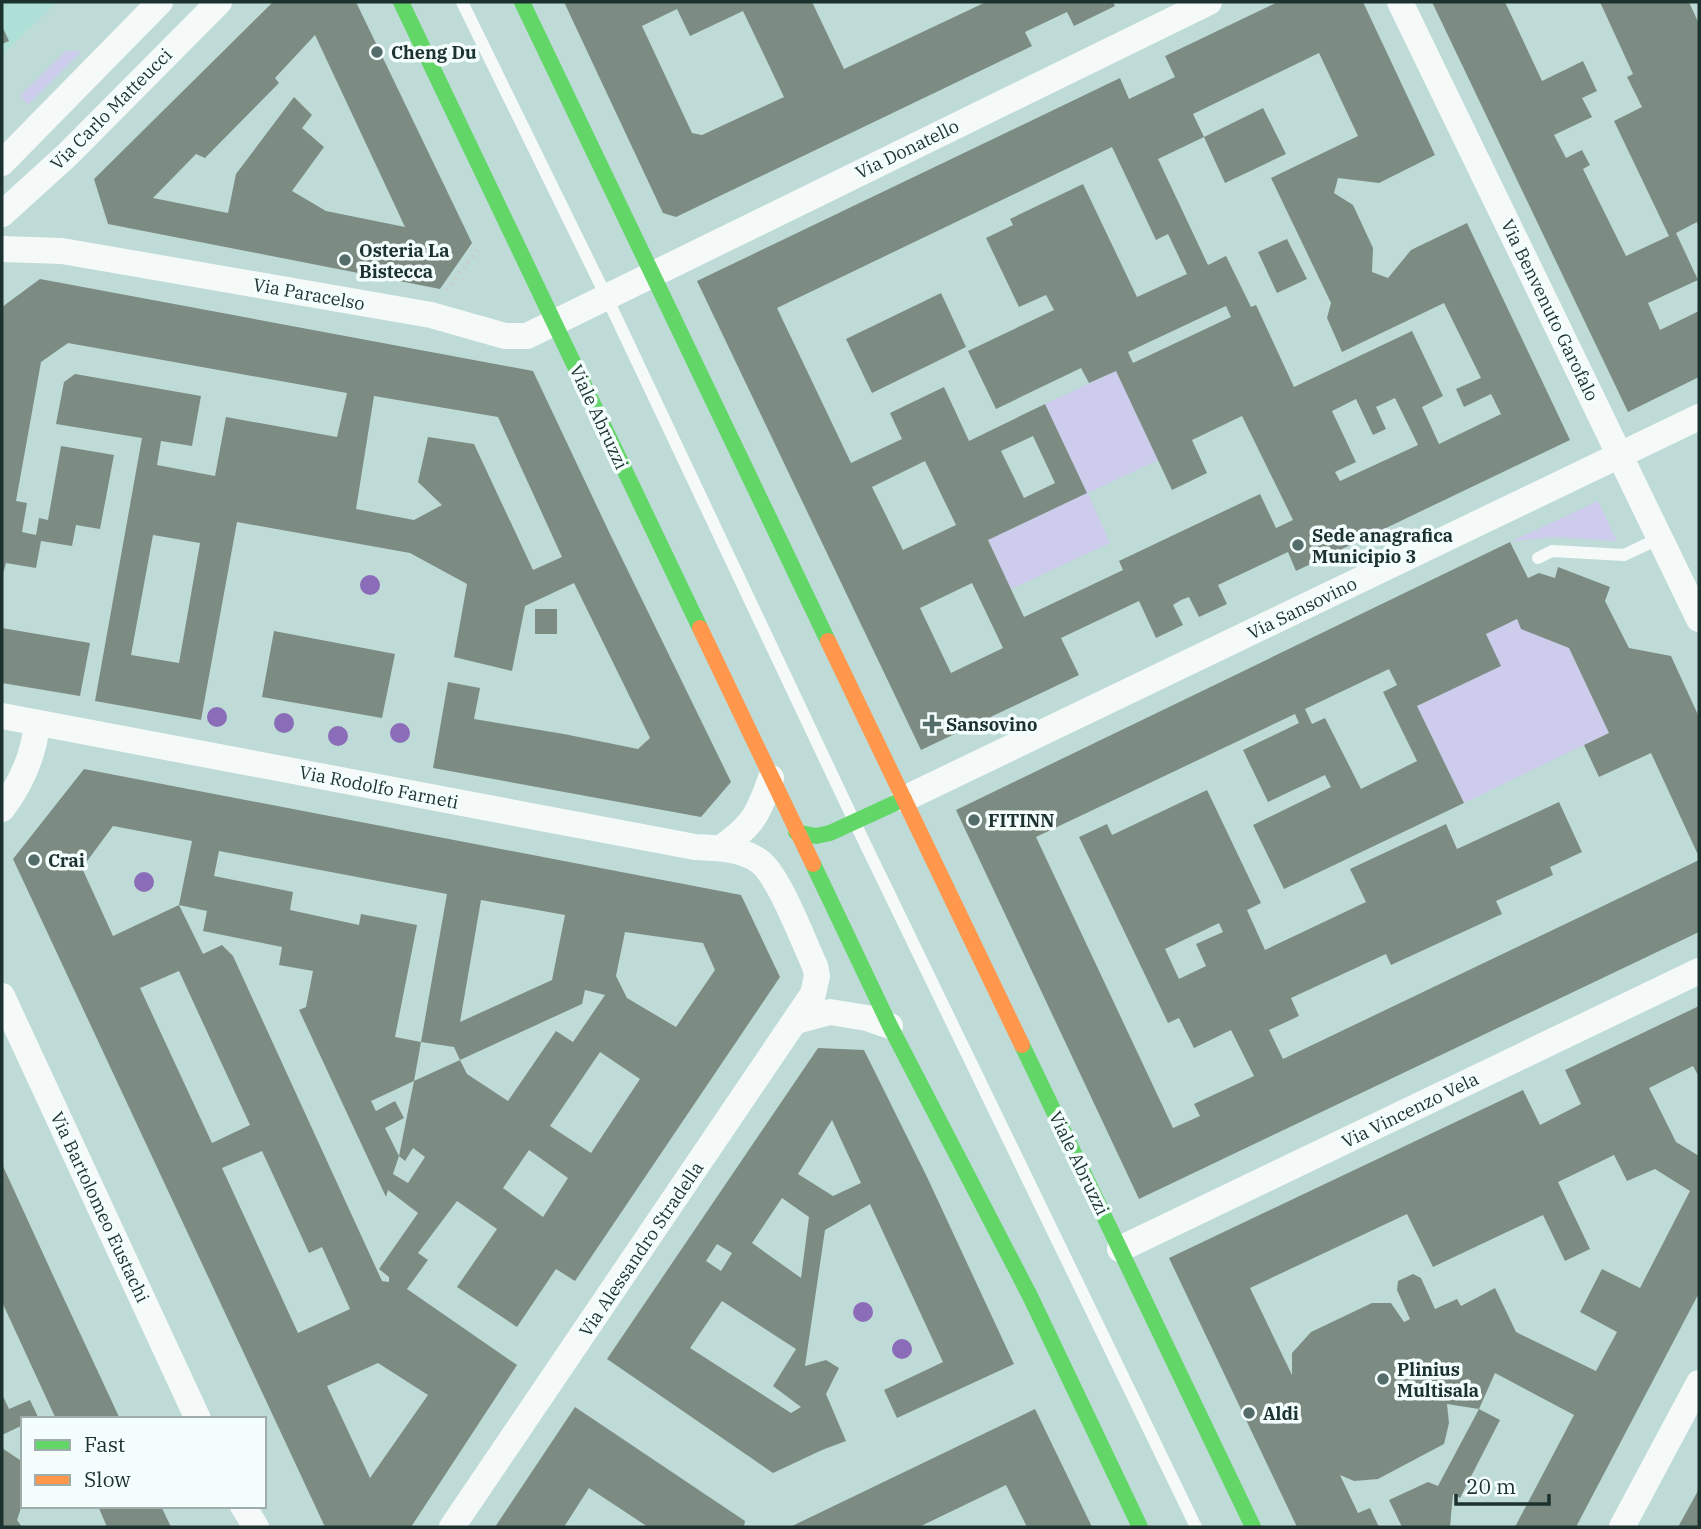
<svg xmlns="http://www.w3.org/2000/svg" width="1701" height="1529" viewBox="0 0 1701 1529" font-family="'IBM Plex Serif',serif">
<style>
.built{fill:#afe0d8}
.green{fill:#cdcced}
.building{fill:#7d8c83;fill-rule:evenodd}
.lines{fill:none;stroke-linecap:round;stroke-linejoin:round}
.path{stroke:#c6d0ce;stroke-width:4.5;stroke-dasharray:2 5;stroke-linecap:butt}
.lane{stroke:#f5faf9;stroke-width:12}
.street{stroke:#f5faf9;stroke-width:26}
.fast{stroke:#63d668;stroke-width:16}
.slow{stroke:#ff974d;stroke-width:16}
.tree{fill:#8b6cb8}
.poi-dot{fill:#556d6a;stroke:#f4fffd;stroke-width:2.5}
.labels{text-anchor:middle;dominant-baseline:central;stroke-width:7;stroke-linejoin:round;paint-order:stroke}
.poi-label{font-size:18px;font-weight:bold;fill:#1c322f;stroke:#f4fffd;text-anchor:start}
.street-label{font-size:18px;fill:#1c322f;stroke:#f4fffd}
</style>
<rect width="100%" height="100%" fill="#bedbd7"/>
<!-- built -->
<polygon class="built" points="2,2 57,2 2,55"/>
<!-- green -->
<g class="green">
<polygon points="66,51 82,51 28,105 20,96"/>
<polygon points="1116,371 1158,460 1088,493 1110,543 1011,589 988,540 1087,493 1045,404"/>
<polygon points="1598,501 1617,541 1551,537 1510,542"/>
<polygon points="1517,619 1522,629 1569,648 1609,733 1464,803 1417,706 1500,665 1486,634"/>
</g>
<!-- building -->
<g class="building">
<path d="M 273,2 L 356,2 L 472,243 L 440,289 L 108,224 L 94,179 ZM 315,35 L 405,227 L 326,211 L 292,191 L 324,147 L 302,128 L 312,115 L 294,97 L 236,174 L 228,213 L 153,198 L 196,154 L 205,158 L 279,83 L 275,78 Z"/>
<path d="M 564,2 L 812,2 L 844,69 L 986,2 L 1113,2 L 1115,6 L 1074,26 L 1067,12 L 1025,32 L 1032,46 L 676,217 L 663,213 ZM 677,9 L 690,36 L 743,11 L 784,97 L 702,135 L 692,133 L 642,26 Z"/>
<path d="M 1278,2 L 1363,2 L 1435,155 L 1379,183 L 1338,178 L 1334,193 L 1353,205 L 1373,248 L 1372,272 L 1388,278 L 1411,250 L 1467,223 L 1570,440 L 1296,571 L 1288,552 L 1218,585 L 1227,604 L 1199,617 L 1189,597 L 1181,600 L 1173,605 L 1183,625 L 1156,638 L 1139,601 L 1061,638 L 1079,675 L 921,750 L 697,281 L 1120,78 L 1129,99 L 1175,77 L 1165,56 ZM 1319,53 L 1358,136 L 1271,178 L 1331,303 L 1327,318 L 1342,352 L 1444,303 L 1481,378 L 1456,389 L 1464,407 L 1491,394 L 1501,414 L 1439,444 L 1422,407 L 1443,396 L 1412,331 L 1294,387 L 1256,305 L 1251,307 L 1226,256 L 1208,265 L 1158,159 L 1204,137 L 1193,114 ZM 1112,147 L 1156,240 L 1168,234 L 1187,274 L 1137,297 L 1083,184 L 1010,219 L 1013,225 L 986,238 L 1019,307 L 1046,295 L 1054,310 L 968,351 L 996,409 L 1081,368 L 1089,383 L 1116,371 L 1172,490 L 1207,473 L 1192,440 L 1242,416 L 1293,520 L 1276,528 L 1260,494 L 1119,561 L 1123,570 L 1024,617 L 988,540 L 1087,493 L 1045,404 L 969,441 L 944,387 L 890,413 L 902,439 L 851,463 L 777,308 ZM 1226,306 L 1231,317 L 1133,363 L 1128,352 ZM 1395,398 L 1418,445 L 1340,481 L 1335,472 L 1356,462 L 1332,411 L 1356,399 L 1373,435 L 1386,429 L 1376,407 ZM 1033,436 L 1055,483 L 1024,498 L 1001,451 ZM 925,461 L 956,525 L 903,550 L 872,487 ZM 972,583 L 1003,648 L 951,673 L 920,608 Z"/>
<polygon points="1432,2 1505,2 1542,81 1583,61 1597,91 1582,98 1592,117 1554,135 1566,158 1582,150 1590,165 1583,169 1626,256 1669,236 1614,121 1642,107 1627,77 1633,74 1600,2 1689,2 1699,24 1699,227 1697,222 1676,233 1698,280 1648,303 1660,330 1699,311 1699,377 1628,412"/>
<polygon points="2,26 9,41 2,44"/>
<polygon points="1263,108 1286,154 1225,183 1204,137"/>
<polygon points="1287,239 1307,279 1277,293 1258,252"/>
<path d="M 40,279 L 533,371 L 610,534 L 731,782 L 701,817 L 433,768 L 448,682 L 480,688 L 474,719 L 564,734 L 638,749 L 650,738 L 574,583 L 525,606 L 512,671 L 454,657 L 467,584 L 410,553 L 237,522 L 201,720 L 95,701 L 142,438 L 56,424 L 64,382 L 75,374 L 201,396 L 192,446 L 161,441 L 157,465 L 215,476 L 226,417 L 337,437 L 347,393 L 68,343 L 41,362 L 16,501 L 27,503 L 22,532 L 36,535 L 39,518 L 48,520 L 61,446 L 114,455 L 100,529 L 76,525 L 72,546 L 41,541 L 36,568 L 6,563 L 2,577 L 2,307 ZM 374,396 L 498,417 L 562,557 L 533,570 L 474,444 L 428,437 L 418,482 L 442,505 L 414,520 L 356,509 ZM 153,535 L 200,543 L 179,663 L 131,655 Z"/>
<polygon points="941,293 966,347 872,393 846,339"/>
<path d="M 1510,542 L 1528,578 L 1539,573 L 1555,578 L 1558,567 L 1610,587 L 1605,601 L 1629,648 L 1671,656 L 1699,717 L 1699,857 L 1651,753 L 1599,777 L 1584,745 L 1609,733 L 1569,648 L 1521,629 L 1517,619 L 1486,634 L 1501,666 L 1417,706 L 1464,803 L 1284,889 L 1253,825 L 1331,787 L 1325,775 L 1268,802 L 1243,750 L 1299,723 L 1295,714 L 1036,837 L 1173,1128 L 1200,1116 L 1194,1104 L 1254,1076 L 1231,1030 L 1194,1048 L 1179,1018 L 1168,1023 L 1079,837 L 1107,824 L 1112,835 L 1207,790 L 1261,903 L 1247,910 L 1265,950 L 1366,902 L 1350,869 L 1446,824 L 1457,849 L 1559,802 L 1582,852 L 1550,867 L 1553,875 L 1496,901 L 1502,914 L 1391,965 L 1386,954 L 1291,998 L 1299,1016 L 1269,1030 L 1283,1059 L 1699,860 L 1699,932 L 1139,1199 L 956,810 ZM 1389,669 L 1397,685 L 1383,692 L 1417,761 L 1361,789 L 1325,718 L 1312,724 L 1305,709 ZM 1219,923 L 1223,932 L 1196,944 L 1206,966 L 1179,979 L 1165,949 Z"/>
<rect x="535" y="609" width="22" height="25"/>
<polygon points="2,628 90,643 80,696 2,683"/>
<polygon points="274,631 395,654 382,718 262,697"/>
<path d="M 84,769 L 741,895 L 780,977 L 575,1281 L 556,1269 L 517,1327 L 457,1287 L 497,1229 L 457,1201 L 418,1253 L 428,1260 L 407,1289 L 517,1365 L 411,1527 L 325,1527 L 13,859 ZM 113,826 L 192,841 L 179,905 L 207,911 L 203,931 L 282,947 L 279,965 L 313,971 L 306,1007 L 299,1010 L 386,1197 L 388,1190 L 418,1213 L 379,1269 L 389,1277 L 389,1282 L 382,1281 L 233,956 L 222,945 L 203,954 L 179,905 L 113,936 L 82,868 ZM 219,851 L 447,894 L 421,1042 L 454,1047 L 460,1060 L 582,1004 L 585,990 L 605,995 L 573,1042 L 556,1031 L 508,1101 L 467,1074 L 460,1060 L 414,1081 L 399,1156 L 385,1128 L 404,1118 L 395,1101 L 376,1111 L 371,1101 L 414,1081 L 421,1042 L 395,1037 L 417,925 L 361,914 L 359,925 L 290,910 L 293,892 L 214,876 ZM 481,900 L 565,915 L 552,980 L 460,1022 ZM 625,932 L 703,943 L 715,970 L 676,1027 L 627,998 L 616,976 ZM 179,971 L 250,1125 L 212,1143 L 140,988 ZM 600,1052 L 640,1079 L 591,1153 L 550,1126 ZM 413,1148 L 425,1157 L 408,1183 L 393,1174 L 399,1156 L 405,1161 ZM 529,1150 L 568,1178 L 543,1217 L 503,1188 ZM 262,1151 L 309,1253 L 322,1247 L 350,1309 L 298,1333 L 222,1168 ZM 378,1363 L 428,1395 L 370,1478 L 327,1386 Z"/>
<path d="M 1699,1006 L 1699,1077 L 1693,1066 L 1649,1088 L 1676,1142 L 1699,1156 L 1699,1293 L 1576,1527 L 1515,1527 L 1574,1415 L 1495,1373 L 1479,1409 L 1447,1404 L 1449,1423 L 1444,1444 L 1378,1479 L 1354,1481 L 1340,1475 L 1358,1513 L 1370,1508 L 1379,1527 L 1297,1527 L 1169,1258 L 1523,1090 L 1540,1125 L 1581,1104 L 1565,1070 ZM 1614,1155 L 1627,1181 L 1655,1169 L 1690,1191 L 1640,1288 L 1602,1269 L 1580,1312 L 1617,1332 L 1596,1371 L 1516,1332 L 1495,1288 L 1461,1306 L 1457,1299 L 1435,1309 L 1421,1278 L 1413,1274 L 1398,1281 L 1397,1290 L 1410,1319 L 1404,1322 L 1391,1303 L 1372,1303 L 1311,1332 L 1292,1353 L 1292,1375 L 1250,1288 L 1407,1214 L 1433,1267 L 1543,1215 L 1565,1261 L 1590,1249 L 1558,1182 Z"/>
<path d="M 818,1048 L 864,1050 L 927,1177 L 1014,1364 L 897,1418 L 884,1390 L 943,1362 L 870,1204 L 825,1230 L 805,1366 L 826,1360 L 839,1368 L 826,1394 L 846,1441 L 822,1450 L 773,1473 L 607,1359 ZM 832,1120 L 861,1183 L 833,1196 L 798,1174 ZM 782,1198 L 809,1217 L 801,1278 L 752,1243 ZM 717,1244 L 732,1253 L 721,1271 L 706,1261 ZM 722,1301 L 796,1349 L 773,1386 L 801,1407 L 791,1413 L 690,1348 Z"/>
<polygon points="2,1164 51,1271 120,1419 56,1419 2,1302"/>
<polygon points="2,1394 9,1409 30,1400 38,1417 23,1419 23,1425 2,1435"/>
<polygon points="575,1407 745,1521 744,1527 648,1527 589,1488 564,1527 495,1527"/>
<polygon points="1035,1409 1092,1527 1027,1527 1006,1485 919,1527 790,1527"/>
<polygon points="1479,1409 1500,1420 1460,1498 1453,1494 1450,1527 1402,1527 1389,1500 1428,1482 1438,1486"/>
<polygon points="2,1448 23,1462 23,1502 17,1520 22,1527 2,1527"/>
<polygon points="1699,1489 1699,1527 1678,1527"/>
<polygon points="98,1506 161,1506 171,1527 107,1527"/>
</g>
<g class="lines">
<!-- path -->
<polyline class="path" points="446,290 480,247"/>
<!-- lane -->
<g class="lane">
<polyline points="462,2 607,298 855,823 1196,1527"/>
<polyline points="1538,558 1552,551 1624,555 1660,538"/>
</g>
<!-- street -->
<g class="street">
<polyline points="1400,2 1699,619"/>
<polyline points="2,163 160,2"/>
<polyline points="2,214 67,155 219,2"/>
<polyline points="2,249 62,251 431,315 505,336 527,336 1209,2"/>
<path d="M 2,716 L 695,847 C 716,848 741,848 759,861 C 779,875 803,941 815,966 L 817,976 L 813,994 L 452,1527"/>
<polyline points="904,799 1699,417"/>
<path d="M 2,809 C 21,784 34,754 37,723"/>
<path d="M 721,848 C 753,825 758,815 771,778"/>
<polyline points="2,996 198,1419"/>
<polyline points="796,1021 830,1012 867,1018 890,1026"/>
<polyline points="1120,1249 1699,971"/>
<polyline points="243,1506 256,1527"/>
<polyline points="1622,1527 1699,1383"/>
</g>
<!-- fast -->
<g class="fast">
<polyline points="401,2 700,628"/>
<polyline points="522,2 828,641"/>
<polyline points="796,832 816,836 830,833 904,799"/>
<polyline points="813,864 890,1026 1030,1296 1140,1527"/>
<polyline points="1022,1045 1253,1527"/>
</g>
<!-- slow -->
<g class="slow">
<polyline points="700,628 813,864"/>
<polyline points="828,641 1022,1045"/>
</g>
</g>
<!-- trees -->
<g class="tree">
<circle cx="370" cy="585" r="10"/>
<circle cx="217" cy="717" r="10"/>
<circle cx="284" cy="723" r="10"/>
<circle cx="400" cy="733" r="10"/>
<circle cx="338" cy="736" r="10"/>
<circle cx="144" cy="882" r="10"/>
<circle cx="863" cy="1312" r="10"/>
<circle cx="902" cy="1349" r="10"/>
</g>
<!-- markers -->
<g class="poi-dot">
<circle cx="377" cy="52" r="7"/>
<circle cx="345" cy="260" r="7"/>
<circle cx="1298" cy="545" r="7"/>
<path d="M928.5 713.5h7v7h7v7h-7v7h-7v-7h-7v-7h7z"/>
<circle cx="974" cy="820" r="7"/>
<circle cx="34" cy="860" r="7"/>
<circle cx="1383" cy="1379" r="7"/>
<circle cx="1249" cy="1413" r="7"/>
</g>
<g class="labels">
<!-- poi labels -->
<g class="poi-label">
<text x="391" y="52">Cheng Du</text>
<text x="359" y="250">Osteria La<tspan x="359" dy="21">Bistecca</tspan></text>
<text x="1312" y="535">Sede anagrafica<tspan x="1312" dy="21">Municipio 3</tspan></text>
<text x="946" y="724">Sansovino</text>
<text x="988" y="820">FITINN</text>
<text x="48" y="860">Crai</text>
<text x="1397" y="1369">Plinius<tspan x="1397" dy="21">Multisala</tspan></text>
<text x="1263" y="1413">Aldi</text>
</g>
<!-- street labels -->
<g class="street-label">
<text transform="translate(111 109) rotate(-45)">Via Carlo Matteucci</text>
<text transform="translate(907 149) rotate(-26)">Via Donatello</text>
<text transform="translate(309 294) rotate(10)">Via Paracelso</text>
<text transform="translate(1550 310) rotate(64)">Via Benvenuto Garofalo</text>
<text transform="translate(599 417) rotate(65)">Viale Abruzzi</text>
<text transform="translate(1302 608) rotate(-26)">Via Sansovino</text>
<text transform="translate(379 787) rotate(11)">Via Rodolfo Farneti</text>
<text transform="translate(1410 1110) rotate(-26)">Via Vincenzo Vela</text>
<text transform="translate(1079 1163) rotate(64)">Viale Abruzzi</text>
<text transform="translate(100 1207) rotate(65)">Via Bartolomeo Eustachi</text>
<text transform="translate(641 1249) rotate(-56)">Via Alessandro Stradella</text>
</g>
</g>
<!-- border -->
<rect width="1701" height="1529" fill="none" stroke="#1c322f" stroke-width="7"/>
<!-- legend -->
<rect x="21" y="1417" width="245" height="91" fill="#f4fffd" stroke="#9eadab" stroke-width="2"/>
<rect x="35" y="1440" width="35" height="10" fill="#63d668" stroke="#9eadab" stroke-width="2"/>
<text x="84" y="1452" font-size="21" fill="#1c322f">Fast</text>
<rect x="35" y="1475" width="35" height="10" fill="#ff974d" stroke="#9eadab" stroke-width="2"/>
<text x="84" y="1487" font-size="21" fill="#1c322f">Slow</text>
<!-- scale -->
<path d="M1456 1494v10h93v-10" fill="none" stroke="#1c322f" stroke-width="3.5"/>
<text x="1466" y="1494" font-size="21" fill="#1c322f" stroke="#f4fffd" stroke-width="5" paint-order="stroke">20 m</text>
</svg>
